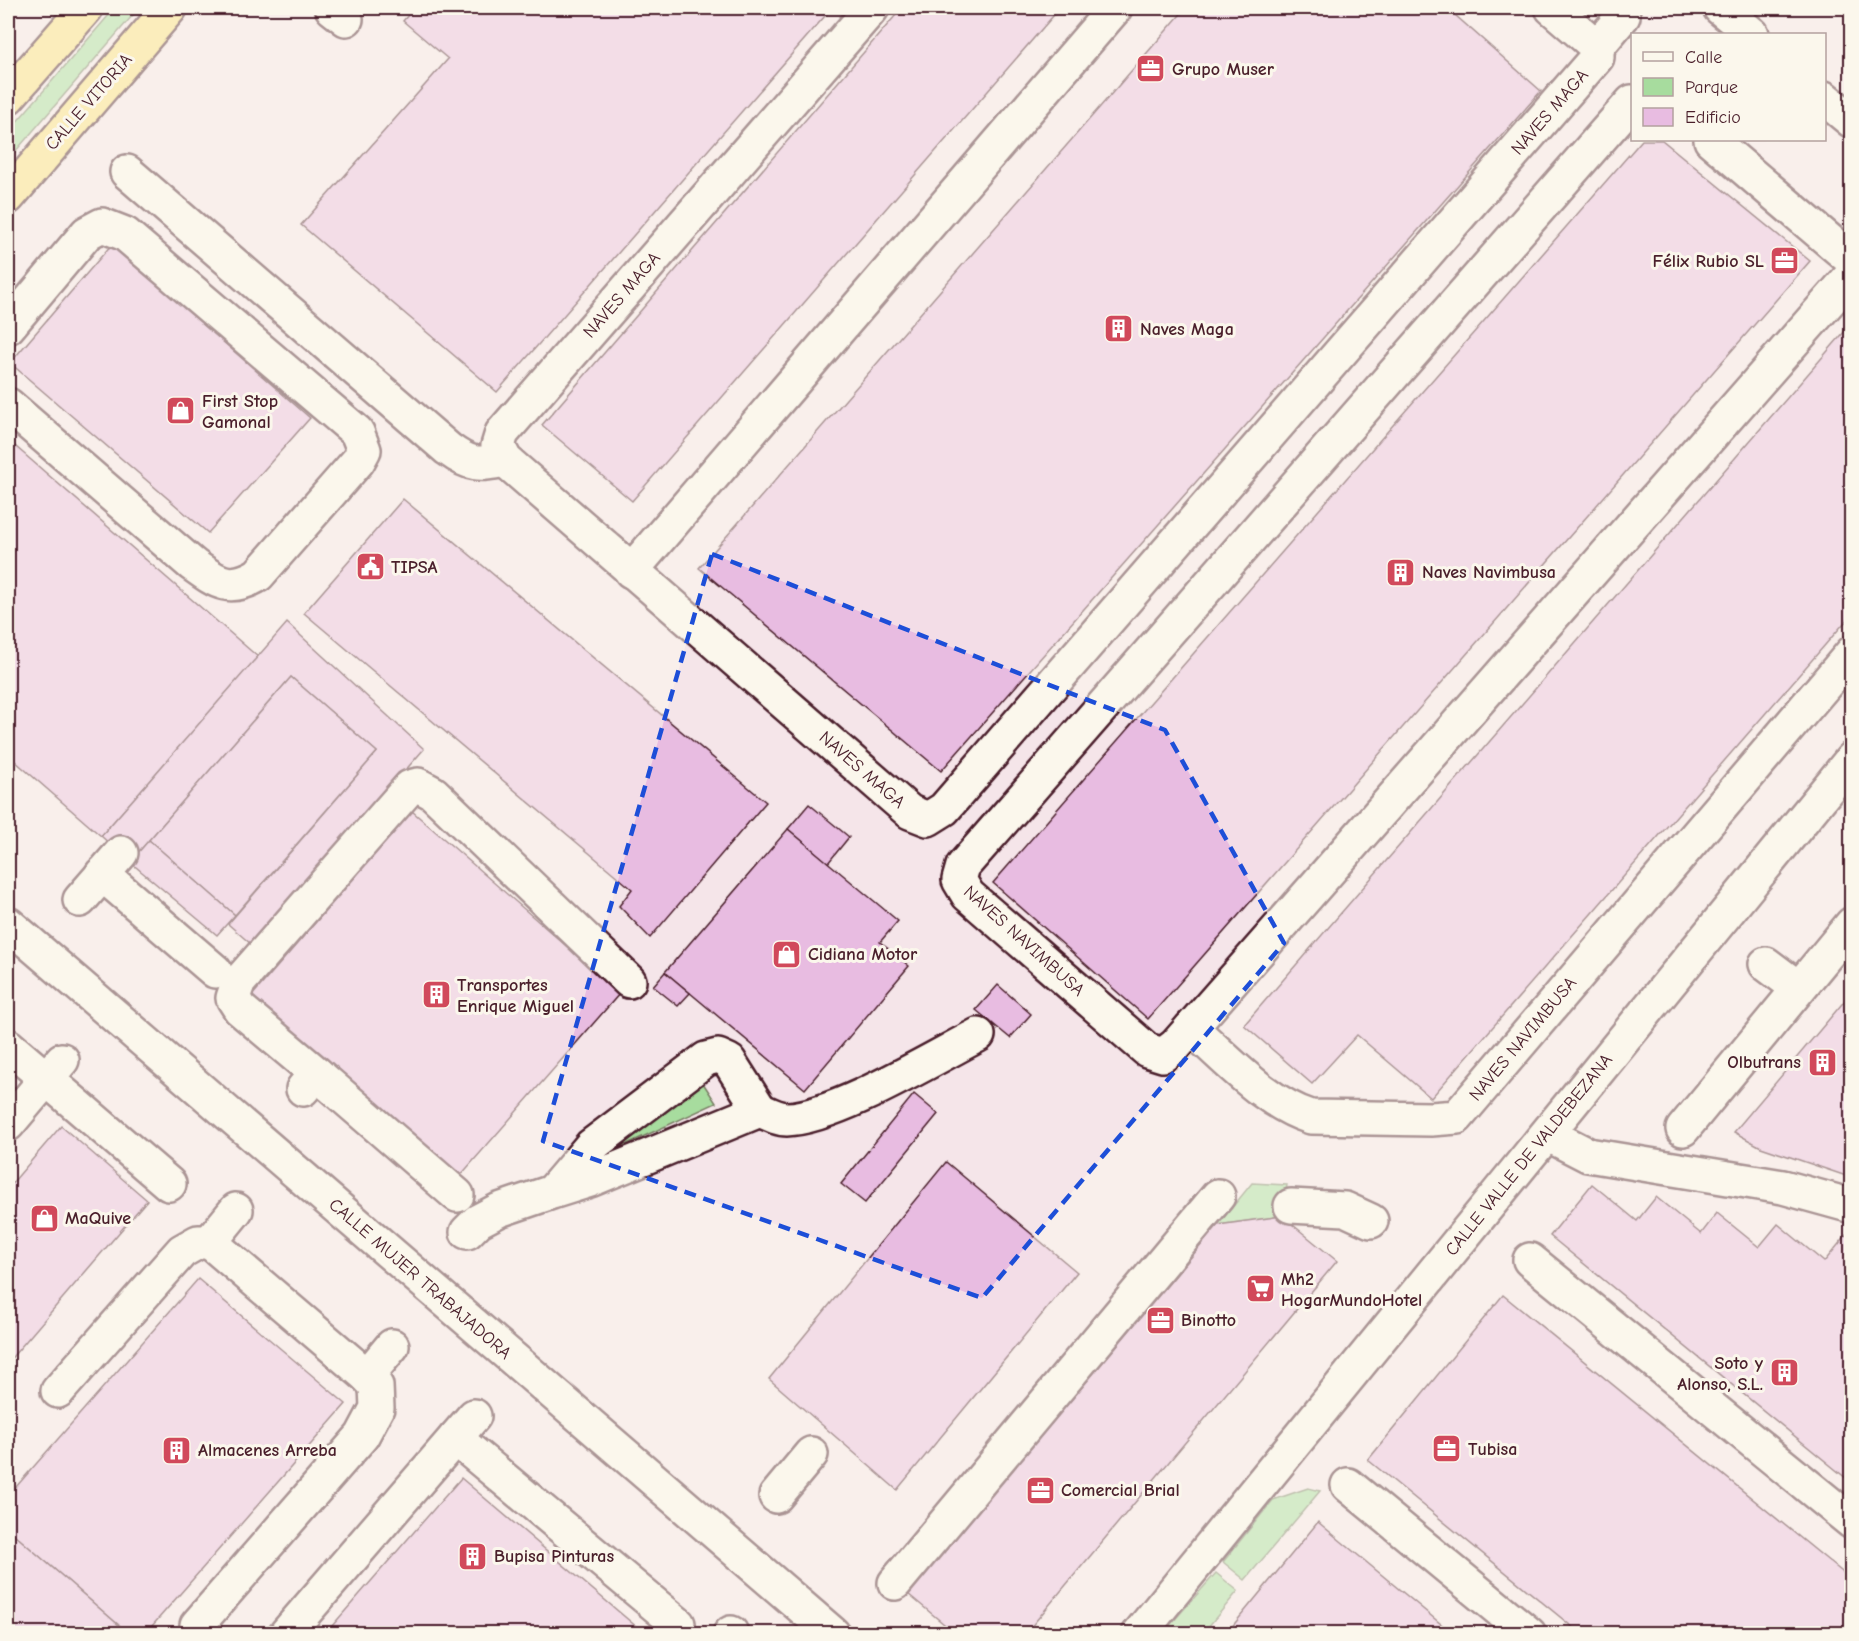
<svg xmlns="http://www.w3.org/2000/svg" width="1859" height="1641" viewBox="0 0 1859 1641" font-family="'Comic Neue',sans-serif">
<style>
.built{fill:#f5e5e9;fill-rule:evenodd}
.green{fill:#a7dc9e;stroke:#787e64;stroke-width:1.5}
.building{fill:#e8bce1;stroke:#4a1f2b;stroke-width:1.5}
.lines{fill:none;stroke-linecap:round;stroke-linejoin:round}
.minor-casing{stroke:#4a1f2b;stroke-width:38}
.highway-casing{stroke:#4a1f2b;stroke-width:38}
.minor{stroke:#fbf7ec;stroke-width:33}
.highway{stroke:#fbe180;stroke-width:33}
.marked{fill:none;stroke:#1d4ed8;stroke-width:4.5;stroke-dasharray:12 8;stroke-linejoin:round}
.labels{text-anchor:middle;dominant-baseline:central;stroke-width:6;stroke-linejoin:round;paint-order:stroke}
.poi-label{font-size:18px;font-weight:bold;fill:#4a1f2b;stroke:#fbf7ec;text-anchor:start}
.street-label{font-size:18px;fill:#4a1f2b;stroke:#fbf7ec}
</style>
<rect width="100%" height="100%" fill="#fbf7ec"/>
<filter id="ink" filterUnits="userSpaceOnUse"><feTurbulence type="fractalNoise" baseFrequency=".0167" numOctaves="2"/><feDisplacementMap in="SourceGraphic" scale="12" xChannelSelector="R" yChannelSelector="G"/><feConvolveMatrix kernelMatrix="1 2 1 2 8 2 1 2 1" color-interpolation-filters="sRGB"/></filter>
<g filter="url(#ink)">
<!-- built -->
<path class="built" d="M 8,8 L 1851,8 L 1851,1633 L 8,1633 ZM 1632,34 L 1824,34 L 1824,140 L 1632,140 Z"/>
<!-- green -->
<g class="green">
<polygon points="115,8 139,8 8,160 8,132"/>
<polygon points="703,1083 716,1103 601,1156"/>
<polygon points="1252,1183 1287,1185 1282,1216 1218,1225"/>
<polygon points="1308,1488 1320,1491 1245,1580 1223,1562 1273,1500"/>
<polygon points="1216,1573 1238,1591 1203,1633 1163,1633"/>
</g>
<!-- building -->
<g class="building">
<polygon points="414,8 832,8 497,392 301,225 448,59 403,21"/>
<polygon points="902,8 1060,8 632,501 542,425"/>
<polygon points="1186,8 1447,8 1541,91 941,771 699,568"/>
<polygon points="1642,140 1662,140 1810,261 1148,1019 993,883"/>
<polygon points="112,244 310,418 208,533 10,363"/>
<polygon points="1852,323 1852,614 1431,1098 1357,1035 1312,1084 1244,1025"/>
<polygon points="8,440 258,657 101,836 8,755"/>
<polygon points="403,499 766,802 650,938 619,906 632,889 304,613"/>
<polygon points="287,623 424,749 252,945 228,924 377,752 291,677 130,862 101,836"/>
<polygon points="291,677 377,752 235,915 149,840"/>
<polygon points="809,804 849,837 828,863 788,829"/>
<polygon points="412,811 620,993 460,1176 251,997"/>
<polygon points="788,829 898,921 880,942 909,966 805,1089 665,972"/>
<polygon points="149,840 235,915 217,935 130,862"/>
<polygon points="665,972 690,993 678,1006 653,986"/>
<polygon points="998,985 1031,1014 1010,1038 976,1010"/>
<polygon points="1852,992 1852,1178 1761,1147 1734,1132"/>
<polygon points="914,1094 938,1114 865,1203 841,1184"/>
<polygon points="61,1126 147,1200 8,1362 8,1188"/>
<polygon points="946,1162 1077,1272 897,1490 769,1379"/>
<polygon points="1592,1184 1637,1221 1656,1197 1701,1234 1717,1213 1759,1247 1778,1224 1824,1262 1847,1234 1852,1238 1852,1483 1550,1236"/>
<polygon points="1282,1216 1337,1261 1025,1634 956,1634 908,1594 1218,1225"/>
<polygon points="198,1279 346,1404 145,1634 129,1634 8,1529 8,1496"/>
<polygon points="1503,1295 1852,1580 1852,1634 1581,1634 1368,1460"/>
<polygon points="461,1478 645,1634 325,1634"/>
<polygon points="1318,1522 1453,1634 1226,1634"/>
<polygon points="8,1529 129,1634 8,1634"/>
</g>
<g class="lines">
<defs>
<g id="minor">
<polyline points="332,8 346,19"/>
<polyline points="872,8 502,433 498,446 505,460 910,812 928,819 944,809 1597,57 1597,47 1552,8"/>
<polyline points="1720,8 1752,34"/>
<polyline points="1597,47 1623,16"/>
<polyline points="1824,98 1852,121"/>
<polyline points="1632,102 963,866 959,880 968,895 1147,1050 1163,1055 1176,1045 1852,275"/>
<polyline points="1711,140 1852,260"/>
<path d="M 127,172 L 448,449 C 471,466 478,465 505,460"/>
<path d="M 8,327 L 87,233 L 102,225 L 125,234 L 357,432 L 364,450 L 358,461 L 258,575 C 229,592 217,582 192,564 L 8,405"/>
<polyline points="631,571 1115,8"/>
<polyline points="102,874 215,971"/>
<polyline points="80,900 121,853"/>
<polyline points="8,924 833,1634"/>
<polyline points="1766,964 1798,988"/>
<path d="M 1191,1028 C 1228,1060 1264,1102 1311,1117 L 1431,1119 L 1457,1117 L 1852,653"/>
<polyline points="8,1046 169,1184"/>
<polyline points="316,1073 240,1009 233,998 238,983 410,787 418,785 433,793 629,981"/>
<polyline points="303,1089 316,1073 457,1195"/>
<path d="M 760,1110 C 769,1114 778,1119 787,1119 C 834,1118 932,1059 978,1035"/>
<polyline points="8,1124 62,1060"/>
<polyline points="1683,1129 1852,924"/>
<polyline points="1547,1134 1588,1155 1783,1187 1852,1206"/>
<polyline points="1291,1206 1345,1209 1371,1221"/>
<polyline points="236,1210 210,1242 367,1376 392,1346"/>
<polyline points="467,1232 478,1221 499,1210 552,1192 591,1146 706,1059 718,1056 729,1061 760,1110 590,1180 552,1192"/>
<polyline points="1530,1260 1852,1522"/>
<polyline points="58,1391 182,1251 198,1242 210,1242"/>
<polyline points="455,1438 678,1624"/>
<polyline points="1348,1485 1529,1634"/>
<polyline points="776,1496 811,1454"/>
<polyline points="895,1583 1218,1196"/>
<polyline points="197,1625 362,1436 377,1408 376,1386 367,1376"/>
<polyline points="286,1634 474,1416"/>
<polyline points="730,1634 731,1633"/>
<polyline points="1139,1634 1852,759"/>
</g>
<g id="highway">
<polyline points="8,97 86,8"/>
<polyline points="8,197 170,8"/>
</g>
</defs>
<!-- minor casing -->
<use href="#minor" class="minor-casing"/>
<!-- highway casing -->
<use href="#highway" class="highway-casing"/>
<!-- minor -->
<use href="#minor" class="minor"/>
<!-- highway -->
<use href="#highway" class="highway"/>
</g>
</g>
<!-- marked area -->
<path d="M0 0H1859V1641H0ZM 712,554 L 1165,730 L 1284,943 L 982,1298 L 543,1141 Z" fill="#fbf7ec" fill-opacity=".55" fill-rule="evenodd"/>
<path class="marked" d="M 712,554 L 1165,730 L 1284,943 L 982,1298 L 543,1141 Z"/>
<!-- icons -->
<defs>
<symbol id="office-square" viewBox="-11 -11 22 22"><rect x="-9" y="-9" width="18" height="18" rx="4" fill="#d1495b" stroke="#fbf7ec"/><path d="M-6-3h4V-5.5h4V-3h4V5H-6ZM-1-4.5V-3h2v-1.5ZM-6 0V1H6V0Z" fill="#fff"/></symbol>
<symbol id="building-square" viewBox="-11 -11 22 22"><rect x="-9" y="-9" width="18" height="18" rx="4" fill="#d1495b" stroke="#fbf7ec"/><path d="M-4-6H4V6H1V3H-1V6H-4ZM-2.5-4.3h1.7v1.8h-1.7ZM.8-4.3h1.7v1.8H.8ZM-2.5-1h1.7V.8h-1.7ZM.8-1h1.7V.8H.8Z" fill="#fff"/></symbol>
<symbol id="shop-square" viewBox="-11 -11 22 22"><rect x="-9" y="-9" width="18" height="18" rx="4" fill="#d1495b" stroke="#fbf7ec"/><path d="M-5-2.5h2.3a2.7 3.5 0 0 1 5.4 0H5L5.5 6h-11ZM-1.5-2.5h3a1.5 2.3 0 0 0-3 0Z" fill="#fff"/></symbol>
<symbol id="civic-square" viewBox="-11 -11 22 22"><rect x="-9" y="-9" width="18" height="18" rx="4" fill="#d1495b" stroke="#fbf7ec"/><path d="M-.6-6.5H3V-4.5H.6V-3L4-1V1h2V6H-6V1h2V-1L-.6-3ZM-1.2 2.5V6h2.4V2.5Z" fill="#fff"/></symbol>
<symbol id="supermarket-square" viewBox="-11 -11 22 22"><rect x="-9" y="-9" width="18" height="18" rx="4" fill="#d1495b" stroke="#fbf7ec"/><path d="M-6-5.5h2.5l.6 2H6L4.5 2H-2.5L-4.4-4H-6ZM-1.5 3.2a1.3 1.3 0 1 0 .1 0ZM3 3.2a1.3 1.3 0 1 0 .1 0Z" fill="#fff"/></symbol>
</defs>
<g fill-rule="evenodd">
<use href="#office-square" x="1134" y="52" width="33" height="33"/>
<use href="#office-square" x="1768" y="244" width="33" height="33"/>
<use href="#building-square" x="1102" y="312" width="33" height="33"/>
<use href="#shop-square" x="164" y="394" width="33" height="33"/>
<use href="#civic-square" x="354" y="550" width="33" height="33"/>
<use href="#building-square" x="1384" y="556" width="33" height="33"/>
<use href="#shop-square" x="770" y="938" width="33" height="33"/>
<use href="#building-square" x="420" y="978" width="33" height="33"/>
<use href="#building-square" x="1806" y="1046" width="33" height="33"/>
<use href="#shop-square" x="28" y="1202" width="33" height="33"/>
<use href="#supermarket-square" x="1244" y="1272" width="33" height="33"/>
<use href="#office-square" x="1144" y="1304" width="33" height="33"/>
<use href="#building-square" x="1768" y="1356" width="33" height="33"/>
<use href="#office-square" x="1430" y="1432" width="33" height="33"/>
<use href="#building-square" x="160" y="1434" width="33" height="33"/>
<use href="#office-square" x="1024" y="1474" width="33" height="33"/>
<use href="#building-square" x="456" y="1540" width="33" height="33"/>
</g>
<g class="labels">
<!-- poi labels -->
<g class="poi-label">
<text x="1172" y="69">Grupo Muser</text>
<text x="1764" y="261" text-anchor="end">Félix Rubio SL</text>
<text x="1140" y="329">Naves Maga</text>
<text x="202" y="401">First Stop<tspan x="202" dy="21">Gamonal</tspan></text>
<text x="391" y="567">TIPSA</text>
<text x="1422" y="572">Naves Navimbusa</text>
<text x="808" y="954">Cidiana Motor</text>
<text x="457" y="985">Transportes<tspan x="457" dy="21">Enrique Miguel</tspan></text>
<text x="1801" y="1062" text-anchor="end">Olbutrans</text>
<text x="65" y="1218">MaQuive</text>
<text x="1281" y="1279">Mh2<tspan x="1281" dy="21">HogarMundoHotel</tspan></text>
<text x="1181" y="1320">Binotto</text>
<text x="1763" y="1363" text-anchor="end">Soto y<tspan x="1763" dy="21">Alonso, S.L.</tspan></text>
<text x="1468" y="1449">Tubisa</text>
<text x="198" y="1450">Almacenes Arreba</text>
<text x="1061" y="1490">Comercial Brial</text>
<text x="494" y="1556">Bupisa Pinturas</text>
</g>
<!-- street labels -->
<g class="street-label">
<text transform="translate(89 102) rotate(-49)">CALLE VITORIA</text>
<text transform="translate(1550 112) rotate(-49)">NAVES MAGA</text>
<text transform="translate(622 295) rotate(-49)">NAVES MAGA</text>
<text transform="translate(862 770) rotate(41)">NAVES MAGA</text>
<text transform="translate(1024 941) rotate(42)">NAVES NAVIMBUSA</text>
<text transform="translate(1523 1039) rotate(-50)">NAVES NAVIMBUSA</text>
<text transform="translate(1529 1155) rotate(-51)">CALLE VALLE DE VALDEBEZANA</text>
<text transform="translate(420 1279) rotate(41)">CALLE MUJER TRABAJADORA</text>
</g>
</g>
<!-- margin -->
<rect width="1859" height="1641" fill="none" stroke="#fbf7ec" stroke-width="30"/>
<rect x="15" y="15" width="1829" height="1611" fill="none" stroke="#4a1f2b" stroke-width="2" filter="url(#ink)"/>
<!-- legend -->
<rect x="1631" y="33" width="195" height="108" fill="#fbf7ec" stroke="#b4a19f" stroke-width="1.5"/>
<rect x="1643" y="52" width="30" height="9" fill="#fbf7ec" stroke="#b4a19f" stroke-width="1.5"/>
<text x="1685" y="63" font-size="18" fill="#4a1f2b">Calle</text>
<rect x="1643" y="78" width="30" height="18" fill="#a7dc9e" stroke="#b4a19f" stroke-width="1.5"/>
<text x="1685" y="93" font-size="18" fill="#4a1f2b">Parque</text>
<rect x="1643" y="108" width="30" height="18" fill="#e8bce1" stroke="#b4a19f" stroke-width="1.5"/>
<text x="1685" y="123" font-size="18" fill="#4a1f2b">Edificio</text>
</svg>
